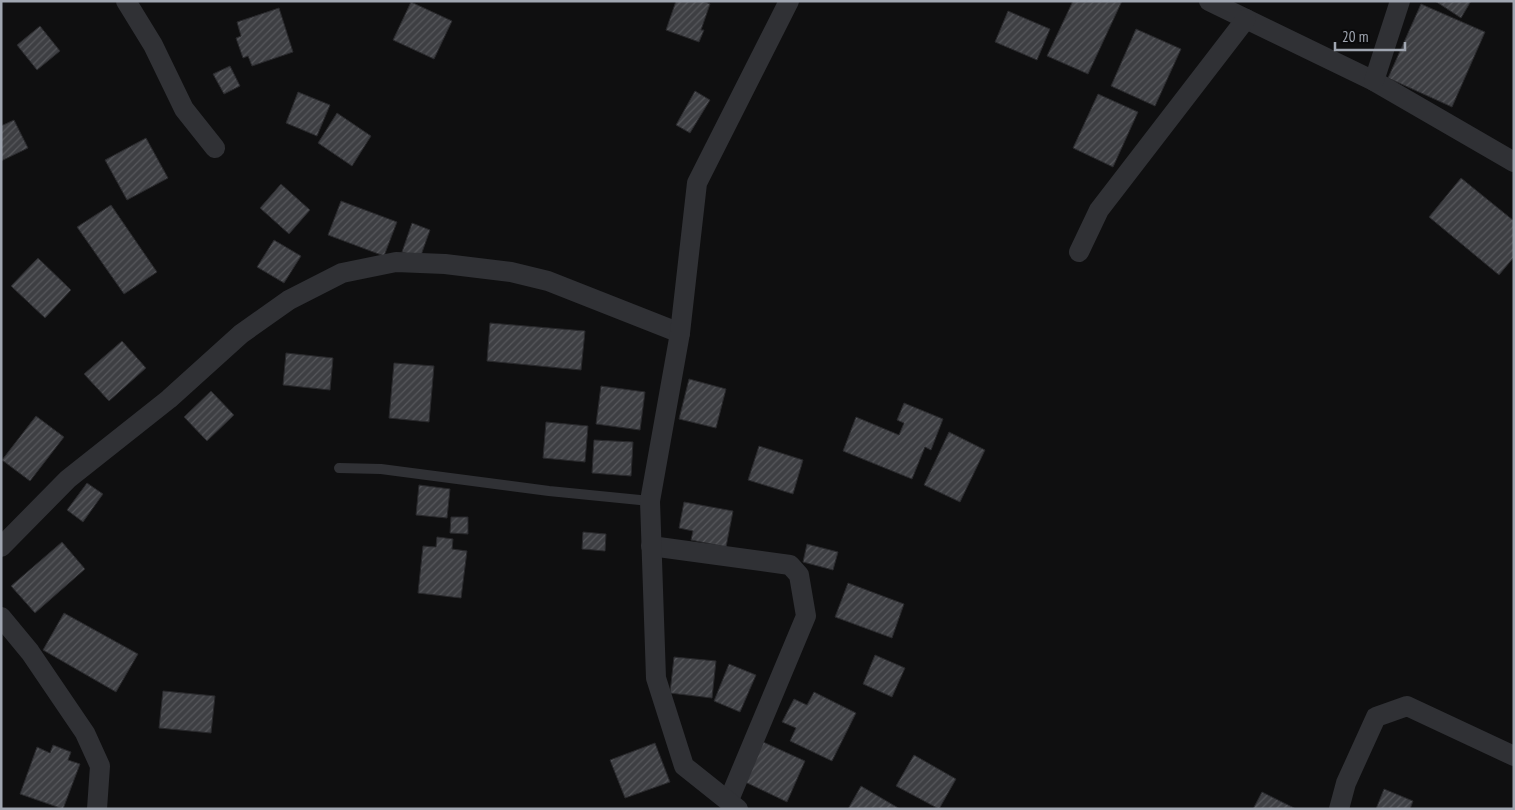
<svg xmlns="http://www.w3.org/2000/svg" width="1515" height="810" viewBox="0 0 1515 810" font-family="'PT Sans Narrow',sans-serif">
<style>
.building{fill:url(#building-hatch);stroke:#29292c}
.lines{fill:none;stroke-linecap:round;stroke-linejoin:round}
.service{stroke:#303135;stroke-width:10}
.minor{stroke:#303135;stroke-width:20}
</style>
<defs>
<pattern id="building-hatch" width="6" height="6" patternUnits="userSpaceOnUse" patternTransform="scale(1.25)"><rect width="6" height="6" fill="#3e3f43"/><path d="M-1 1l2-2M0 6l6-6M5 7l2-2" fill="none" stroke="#57585c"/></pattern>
</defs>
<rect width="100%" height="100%" fill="#0f0f10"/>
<!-- building -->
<g class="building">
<polygon points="676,1 703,1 710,4 701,30 704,30 699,42 666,30"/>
<polygon points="1073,1 1122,1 1088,74 1047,56"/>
<polygon points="1435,1 1471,1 1461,18"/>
<polygon points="411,2 452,21 434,59 393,40"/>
<polygon points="1421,4 1485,32 1452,107 1388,78"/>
<polygon points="279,8 293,52 252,66 248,56 243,58 236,38 241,36 237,22"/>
<polygon points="1008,11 1050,29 1037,60 995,42"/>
<polygon points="40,26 60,51 37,70 17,45"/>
<polygon points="1136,29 1181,49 1155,106 1111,86"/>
<polygon points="230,66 240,86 224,94 213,74"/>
<polygon points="695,91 710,100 690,133 676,125"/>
<polygon points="298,92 330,105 317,136 286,123"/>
<polygon points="1098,94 1138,112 1113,167 1073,148"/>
<polygon points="337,113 371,136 352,166 318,143"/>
<polygon points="14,120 28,148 1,161 1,126"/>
<polygon points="146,138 168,178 127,200 105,160"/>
<polygon points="1461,178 1514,221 1514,257 1499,275 1429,217"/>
<polygon points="281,184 310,210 289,234 260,208"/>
<polygon points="341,201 397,222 384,256 328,235"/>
<polygon points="111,205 157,272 124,294 77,227"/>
<polygon points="412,223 430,230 420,258 402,252"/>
<polygon points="274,240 301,256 284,283 257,267"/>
<polygon points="38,258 71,290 45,318 11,286"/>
<polygon points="490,323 585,331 581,370 487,361"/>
<polygon points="122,341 146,368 109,401 84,374"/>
<polygon points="286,353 333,358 330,390 283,385"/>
<polygon points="394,363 434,366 429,422 389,418"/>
<polygon points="689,379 726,389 716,428 679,419"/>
<polygon points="601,386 645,392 640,430 596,424"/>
<polygon points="211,391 234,415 207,441 184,417"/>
<polygon points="904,403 943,419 931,450 925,447 912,479 843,451 856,417 899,435 904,423 897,420"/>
<polygon points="36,416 64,437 30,481 2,460"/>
<polygon points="546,422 588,426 585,462 543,458"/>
<polygon points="949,432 985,450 960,502 924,485"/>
<polygon points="594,440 633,442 631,476 592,473"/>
<polygon points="759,446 803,460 793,494 748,480"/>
<polygon points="87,483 103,494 83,522 67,510"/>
<polygon points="419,485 450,489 447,518 416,515"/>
<polygon points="684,502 733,511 726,547 691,540 693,531 679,528"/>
<polygon points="451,517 468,517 468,534 450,533"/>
<polygon points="583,532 606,534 605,551 582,549"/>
<polygon points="437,537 453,539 452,549 467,551 461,598 418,593 423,546 436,547"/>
<polygon points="62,542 85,569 35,613 11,586"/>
<polygon points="807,544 838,552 833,570 803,562"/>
<polygon points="848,583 904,604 892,638 835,617"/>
<polygon points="64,613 138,654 116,692 43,650"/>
<polygon points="875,655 905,668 892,697 863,684"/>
<polygon points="674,657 716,661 712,698 670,693"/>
<polygon points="729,664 756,675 740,712 714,701"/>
<polygon points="163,691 215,696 211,733 159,728"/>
<polygon points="814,692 856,713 832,761 790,741 796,728 782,722 794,699 807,705"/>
<polygon points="761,741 805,761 787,802 743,781"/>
<polygon points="655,743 670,782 625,798 610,760"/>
<polygon points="53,745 71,752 68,760 80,764 63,809 20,794 37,747 50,753"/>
<polygon points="914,755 956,779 939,809 896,786"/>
<polygon points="861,786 900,809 848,809"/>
<polygon points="1384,789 1413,801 1410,809 1376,809"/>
<polygon points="1262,792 1296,809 1253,809"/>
</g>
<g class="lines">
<!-- service -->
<polyline class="service" points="339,468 381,469 549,491 650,501"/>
<!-- minor -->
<g class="minor">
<polyline points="126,1 153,45 184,109 215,148"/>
<polyline points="1209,1 1374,81 1514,162"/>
<polyline points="1374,81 1400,1"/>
<polyline points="1079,252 1099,210 1246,19"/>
<polyline points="651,546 790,565 799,575 806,616 729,800"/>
<polyline points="1,547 68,479 169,399 241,334 289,300 342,273 396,262 445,264 511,272 548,281 680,333"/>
<polyline points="1,617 30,652 85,733 100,766 97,809"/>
<polyline points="738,809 684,766 656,678 650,501 680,333 697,183 789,1"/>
<polyline points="1339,809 1346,783 1376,717 1407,706 1514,756"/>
</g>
</g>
<!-- border -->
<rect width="1515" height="810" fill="none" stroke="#a0a6b1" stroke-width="5"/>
<!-- scale -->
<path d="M1335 42v8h70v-8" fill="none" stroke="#a0a6b1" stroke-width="2.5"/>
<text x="1342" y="42" font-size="15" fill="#a0a6b1" stroke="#0a0a0b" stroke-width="4" paint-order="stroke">20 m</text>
</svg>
